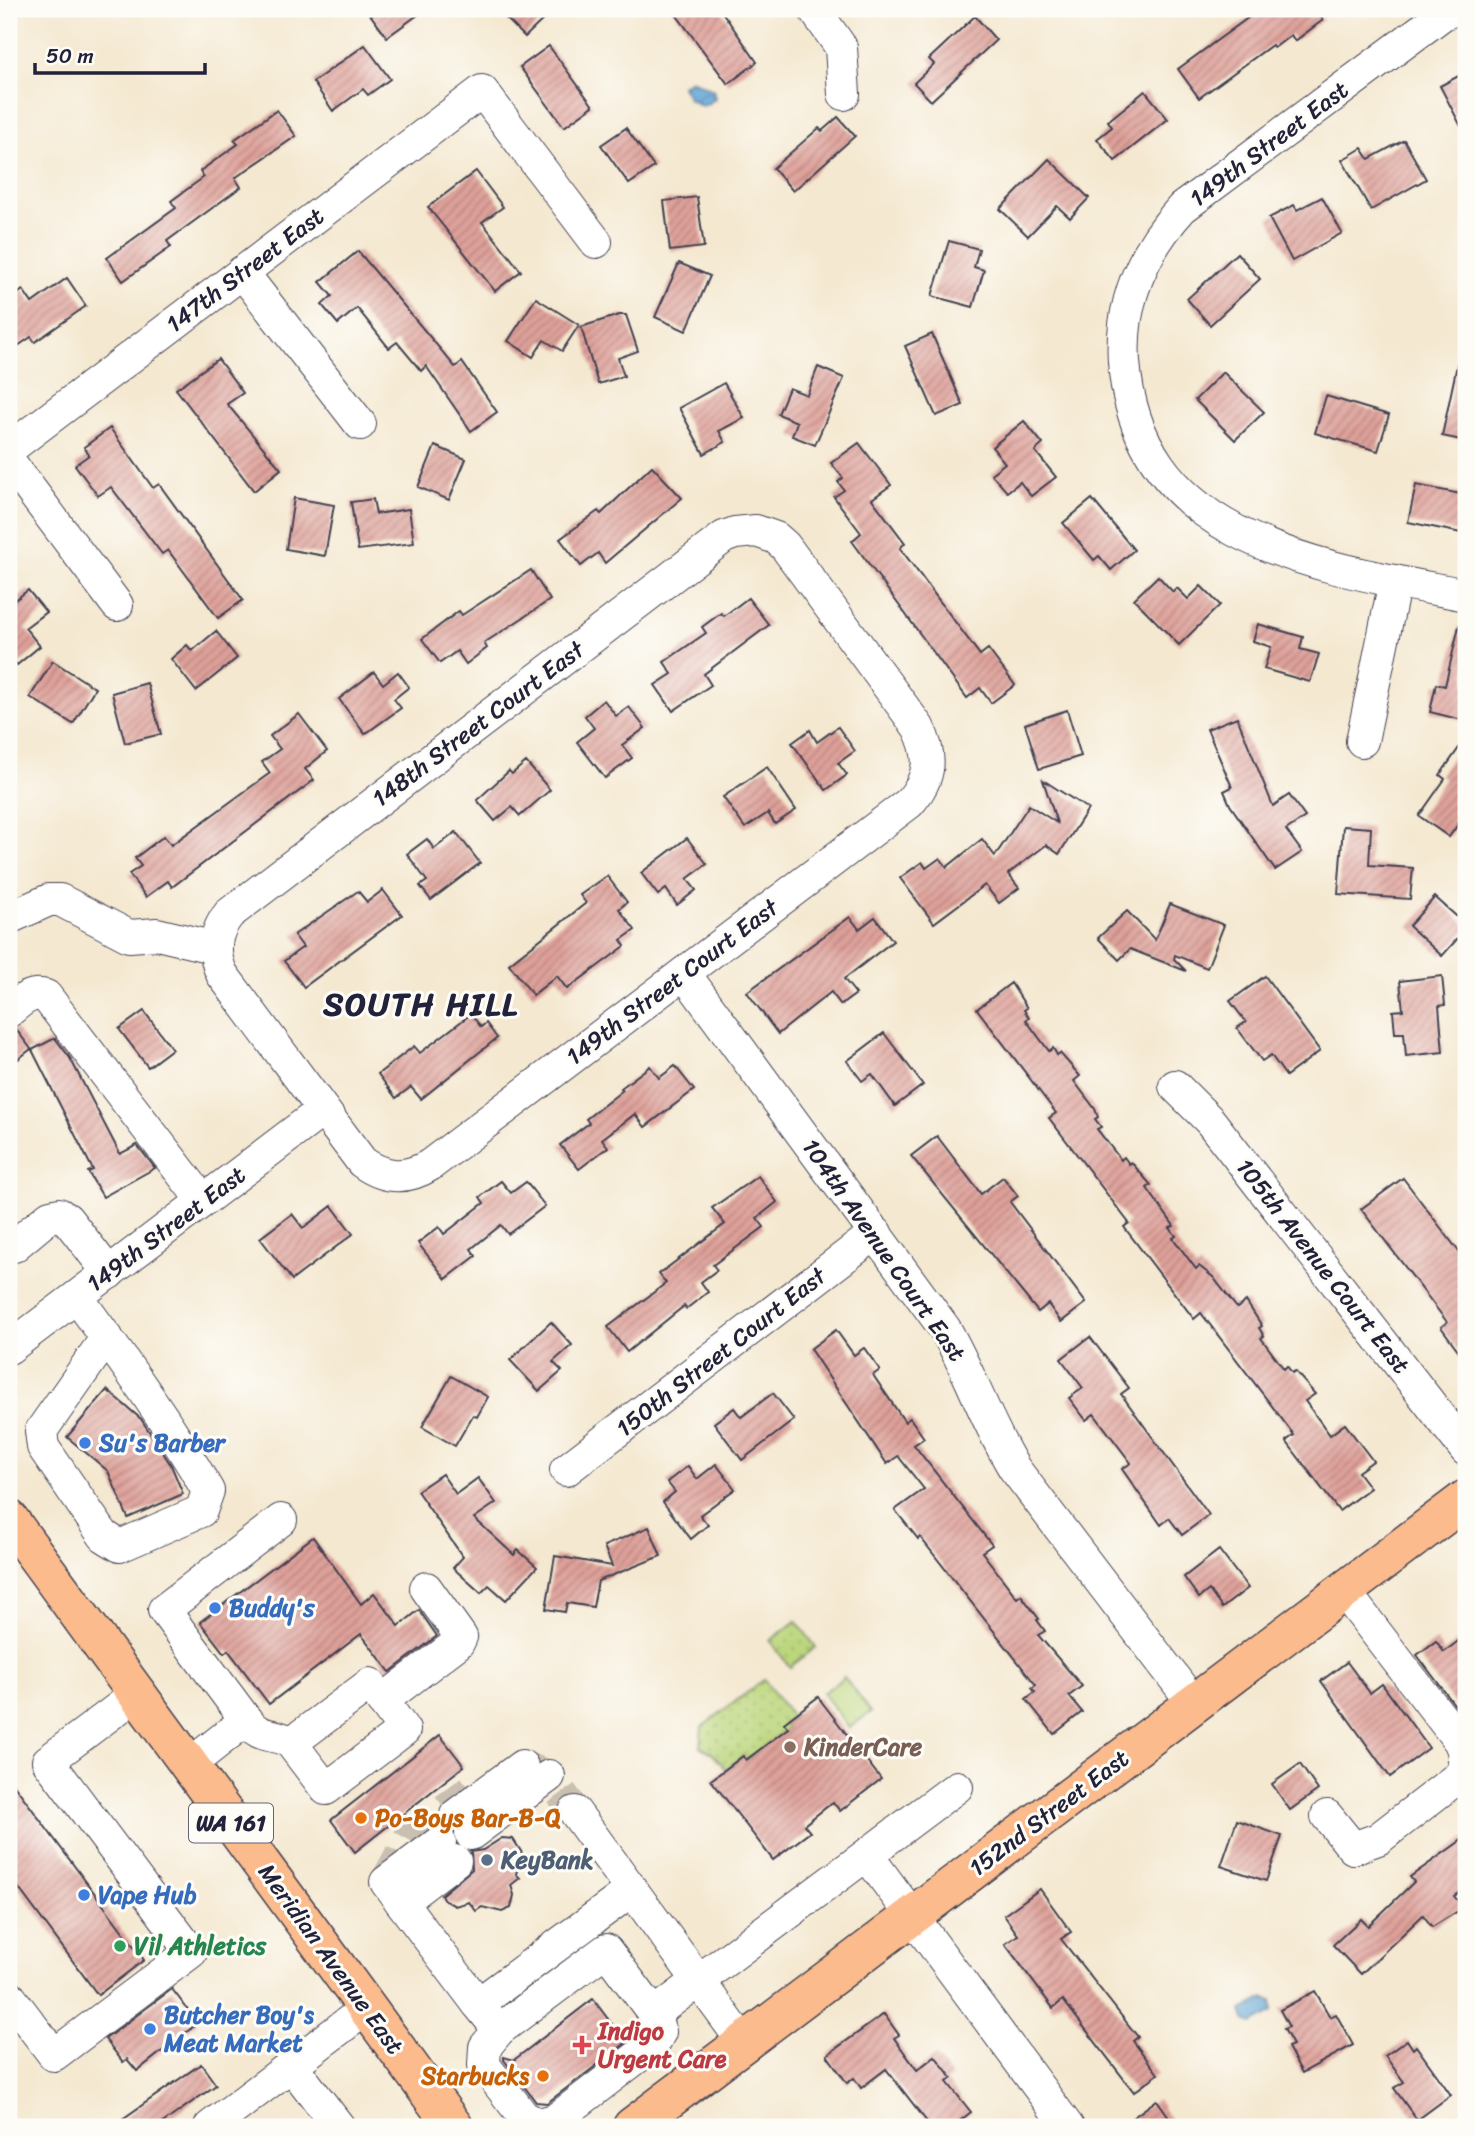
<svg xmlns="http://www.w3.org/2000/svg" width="1475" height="2136" viewBox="0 0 1475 2136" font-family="Sriracha,sans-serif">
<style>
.grass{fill:#bbd67b;stroke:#6e7c5b;stroke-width:2}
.park{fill:url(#park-dots);stroke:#6e7c5b;stroke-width:2}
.water{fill:url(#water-waves);stroke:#406287;stroke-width:2}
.building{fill:url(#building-hatch)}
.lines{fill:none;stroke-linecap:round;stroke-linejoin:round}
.minor-tunnel{stroke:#cac0b2;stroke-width:32;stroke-dasharray:32 16;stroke-linecap:butt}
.minor-casing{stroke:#424051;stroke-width:34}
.major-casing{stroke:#424051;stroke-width:41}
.minor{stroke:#fff;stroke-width:32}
.major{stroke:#fbbb8d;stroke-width:38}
.shop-dot{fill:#3f7fe0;stroke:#fdfcf7;stroke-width:2.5}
.education-dot{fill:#8d6e63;stroke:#fdfcf7;stroke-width:2.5}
.food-dot{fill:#e8710a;stroke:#fdfcf7;stroke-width:2.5}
.service-dot{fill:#5c6f8a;stroke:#fdfcf7;stroke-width:2.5}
.leisure-dot{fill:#2e9e5b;stroke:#fdfcf7;stroke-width:2.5}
.health-dot{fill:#e0444e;stroke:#fdfcf7;stroke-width:2.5}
.labels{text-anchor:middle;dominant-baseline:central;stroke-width:6;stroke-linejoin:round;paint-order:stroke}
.shield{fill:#fdfcf7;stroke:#646373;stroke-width:2}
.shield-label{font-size:23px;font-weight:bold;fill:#22223b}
.street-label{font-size:24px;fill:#22223b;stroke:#fdfcf7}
.shop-label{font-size:24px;font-weight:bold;fill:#366cbe;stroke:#fdfcf7;text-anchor:start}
.education-label{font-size:24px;font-weight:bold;fill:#785e54;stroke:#fdfcf7;text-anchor:start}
.food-label{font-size:24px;font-weight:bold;fill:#c56008;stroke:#fdfcf7;text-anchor:start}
.service-label{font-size:24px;font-weight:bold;fill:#4e5e75;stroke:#fdfcf7;text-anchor:start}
.leisure-label{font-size:24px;font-weight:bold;fill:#27864d;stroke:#fdfcf7;text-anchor:start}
.health-label{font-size:24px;font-weight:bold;fill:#be3a42;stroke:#fdfcf7;text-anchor:start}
.district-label{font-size:32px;font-weight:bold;letter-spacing:2px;fill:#22223b;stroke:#fdfcf7}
</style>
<defs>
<pattern id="park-dots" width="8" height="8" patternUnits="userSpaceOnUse" patternTransform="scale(1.75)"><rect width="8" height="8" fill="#bbd67b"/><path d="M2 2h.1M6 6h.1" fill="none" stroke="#a0b76b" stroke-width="1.8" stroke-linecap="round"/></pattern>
<pattern id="water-waves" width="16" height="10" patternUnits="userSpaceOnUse" patternTransform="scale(1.75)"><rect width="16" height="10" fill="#5ea3d3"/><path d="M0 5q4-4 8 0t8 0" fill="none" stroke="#4d84ac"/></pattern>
<pattern id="building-hatch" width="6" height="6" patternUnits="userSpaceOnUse" patternTransform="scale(1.75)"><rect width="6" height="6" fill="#dfa19a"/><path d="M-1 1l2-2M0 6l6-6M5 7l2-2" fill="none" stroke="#b4837f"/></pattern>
</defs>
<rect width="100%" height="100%" fill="#fdfcf7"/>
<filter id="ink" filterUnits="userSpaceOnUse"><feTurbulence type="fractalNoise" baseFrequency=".0143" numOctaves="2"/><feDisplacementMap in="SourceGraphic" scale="14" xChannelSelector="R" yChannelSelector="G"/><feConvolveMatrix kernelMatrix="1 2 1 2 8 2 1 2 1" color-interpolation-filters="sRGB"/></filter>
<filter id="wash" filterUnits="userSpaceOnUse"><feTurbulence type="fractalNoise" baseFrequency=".00686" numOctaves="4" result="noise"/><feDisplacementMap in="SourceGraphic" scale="28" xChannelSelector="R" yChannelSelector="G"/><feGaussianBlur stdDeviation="1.57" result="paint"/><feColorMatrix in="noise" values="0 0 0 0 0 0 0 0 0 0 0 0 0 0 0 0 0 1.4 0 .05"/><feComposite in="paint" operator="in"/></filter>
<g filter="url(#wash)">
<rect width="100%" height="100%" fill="#f4e8d0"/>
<!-- grass -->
<polygon class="grass" points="844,1677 871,1712 849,1728 823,1693"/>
<!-- park -->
<g class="park">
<polygon points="796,1621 816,1647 790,1667 770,1641"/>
<polygon points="764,1680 792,1717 784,1723 788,1728 746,1760 743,1756 726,1769 711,1752 700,1747 702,1727"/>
</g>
<!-- water -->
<g class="water">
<polygon points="691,80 713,90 715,99 703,106 689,99 682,86"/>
<polygon points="1264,1998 1272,2001 1273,2012 1252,2024 1245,2021 1242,2010"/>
</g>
<g id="blocks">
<!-- building -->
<g class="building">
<polygon points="366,9 426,9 387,37"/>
<polygon points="497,9 554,9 525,37"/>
<polygon points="672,9 720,9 757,62 728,84"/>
<polygon points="1243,9 1315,9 1323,20 1295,41 1291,35 1274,48 1272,45 1199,98 1178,69 1249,17"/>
<polygon points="975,16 996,40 931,101 914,83 934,64 929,59"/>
<polygon points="365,45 390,79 368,95 363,89 333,111 313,82"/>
<polygon points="549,46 593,106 564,127 520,67"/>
<polygon points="1466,72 1466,136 1440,86"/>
<polygon points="1145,91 1168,119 1115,161 1097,139 1112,127 1108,121"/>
<polygon points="277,110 296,136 235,178 241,187 167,241 171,247 123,281 107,258 176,208 171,201 204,177 200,171 238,144 234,140"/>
<polygon points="838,117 855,136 793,191 773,168 819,128 822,131"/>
<polygon points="626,128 654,167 629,184 601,145"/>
<polygon points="1404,140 1426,179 1371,210 1342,160 1362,148 1369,159"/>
<polygon points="1049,159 1089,198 1070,218 1057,206 1028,236 1000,209"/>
<polygon points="476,171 503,207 482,222 521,271 495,291 428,207"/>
<polygon points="697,197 704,247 670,251 664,201"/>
<polygon points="1322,197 1342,233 1292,261 1269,218 1294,205 1297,210"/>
<polygon points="949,241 979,249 974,267 984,270 973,307 932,296"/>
<polygon points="358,251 455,367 462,362 497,412 471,431 426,366 421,371 397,342 389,348 357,308 338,324 322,305 332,296 320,282"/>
<polygon points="1237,253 1260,279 1210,325 1187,299"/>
<polygon points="679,263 710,276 686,331 655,317"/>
<polygon points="67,278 86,306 35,342 31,337 9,352 9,300 23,290 32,303"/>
<polygon points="536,298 579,325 562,351 544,340 533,357 508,341"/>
<polygon points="619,315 626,315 638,351 618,358 624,376 598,384 581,327"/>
<polygon points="932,334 963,405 936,416 905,346"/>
<polygon points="218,359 243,393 227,404 281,469 254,491 176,389"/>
<polygon points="1458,360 1466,361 1466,441 1442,436"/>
<polygon points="818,367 844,378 815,445 792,436 797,422 778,414 789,388 807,395"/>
<polygon points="1223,372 1264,412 1235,440 1195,400"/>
<polygon points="724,383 744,418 719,431 725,442 704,454 679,408"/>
<polygon points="1326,396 1389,415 1378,451 1315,433"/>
<polygon points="1024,421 1043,444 1035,451 1056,477 1031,496 1020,482 1007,492 991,474 1005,463 992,447"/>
<polygon points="110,428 153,488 159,484 243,600 218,618 168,550 162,554 111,487 98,496 75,465 89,455 84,447"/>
<polygon points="859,443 891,485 872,499 905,543 900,548 980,655 988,649 1015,685 991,703 980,688 967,698 852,541 861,533 834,497 844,490 838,482 843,478 831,463"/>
<polygon points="435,446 466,459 449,500 418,487"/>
<polygon points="652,466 682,498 605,563 598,553 581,566 560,539 598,511 601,514"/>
<polygon points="1416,485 1466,495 1466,534 1408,522"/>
<polygon points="294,498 334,505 325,556 286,549"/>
<polygon points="373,499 376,514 409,509 414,543 358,550 351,502"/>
<polygon points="1092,499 1134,550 1111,570 1099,556 1094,560 1063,523"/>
<polygon points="531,570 550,600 484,643 487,648 466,664 457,651 440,663 422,639 459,611 462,615"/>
<polygon points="1158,576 1173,592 1177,588 1188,599 1201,586 1220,605 1179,645 1134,599"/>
<polygon points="28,590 46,612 25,628 40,646 17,665 9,654 9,605"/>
<polygon points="748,598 769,625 704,674 711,685 673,711 655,685 672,674 664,662 706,633 702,627 721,613 724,616"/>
<polygon points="1258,624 1303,637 1300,649 1319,654 1310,682 1264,669 1271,647 1253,641"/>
<polygon points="1459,626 1466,626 1466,721 1430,712 1436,684 1445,686"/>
<polygon points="216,631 237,658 196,691 171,659 187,645 192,651"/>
<polygon points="53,661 95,688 73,724 30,697"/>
<polygon points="374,672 383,684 398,672 409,687 394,699 401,708 365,734 339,699"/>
<polygon points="147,683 161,734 125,743 112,693"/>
<polygon points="604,700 616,716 629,707 645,728 622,745 632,758 605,778 577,742 594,728 585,716"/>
<polygon points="1067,710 1081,756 1039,769 1025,724"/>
<polygon points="299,714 327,751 305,769 314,780 172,887 168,881 146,897 129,874 141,866 135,858 164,836 171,845 270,773 262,762 280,749 270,736"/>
<polygon points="1237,717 1273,806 1289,795 1305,817 1286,830 1302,852 1275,870 1230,805 1224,791 1232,787 1207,729"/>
<polygon points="838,727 855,751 838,763 847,775 826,790 792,743 810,730 817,742"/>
<polygon points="1466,738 1466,813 1449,837 1419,816 1445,779 1440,775"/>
<polygon points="526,762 550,790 520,816 512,807 495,821 477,800 509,771 512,774"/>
<polygon points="767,767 796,810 775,824 768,813 745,828 723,797"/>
<polygon points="1043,780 1088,809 1059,854 1046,845 1008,874 1019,888 999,903 985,885 934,923 900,878 922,862 926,868 940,858 947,867 982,839 995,856 1029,805 1057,823"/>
<polygon points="1343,826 1371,828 1369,865 1413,868 1410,899 1338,894"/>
<polygon points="456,832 480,863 431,900 420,886 427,881 407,854 427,839 434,849"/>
<polygon points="687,838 707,864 687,879 696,890 677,905 666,889 658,895 641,873"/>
<polygon points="607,876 627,902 619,909 635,930 621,940 625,946 567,989 557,976 533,995 509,964 586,903 580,895"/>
<polygon points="383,890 402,915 304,987 284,961 303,947 294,935 358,891 367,902"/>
<polygon points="1435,897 1466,925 1466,929 1442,956 1409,926"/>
<polygon points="1170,904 1224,925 1207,968 1175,955 1174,959 1186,971 1130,949 1119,960 1098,938 1127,911 1155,940"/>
<polygon points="850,917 859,929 875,917 893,941 844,979 856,994 841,1005 831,992 778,1034 747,992"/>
<polygon points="1265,976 1320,1051 1286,1076 1271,1055 1262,1061 1237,1028 1246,1022 1230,1001"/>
<polygon points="1442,976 1445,1005 1439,1006 1443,1052 1406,1056 1404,1033 1395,1033 1393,1011 1403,1010 1400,981"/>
<polygon points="1011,983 1027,1008 1024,1010 1029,1018 1026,1020 1049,1051 1053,1048 1057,1055 1060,1053 1080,1076 1074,1081 1095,1109 1098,1117 1095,1119 1101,1127 1097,1129 1121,1160 1124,1157 1129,1164 1131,1162 1151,1185 1147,1188 1174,1226 1170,1228 1176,1236 1173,1238 1196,1269 1199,1266 1213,1277 1237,1308 1246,1301 1262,1326 1259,1328 1264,1336 1261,1338 1284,1369 1287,1366 1292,1373 1295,1371 1315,1394 1305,1401 1330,1435 1345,1424 1373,1461 1358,1472 1370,1488 1339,1511 1286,1441 1294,1435 1201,1313 1194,1319 1124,1227 1129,1223 1049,1118 1056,1113 977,1009"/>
<polygon points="144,1011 172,1049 148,1067 119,1029"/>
<polygon points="471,1014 481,1027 486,1023 497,1038 421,1099 411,1087 396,1098 378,1074 414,1046 420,1053"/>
<polygon points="15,1028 31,1049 9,1066 9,1029"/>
<polygon points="884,1033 923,1085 895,1106 872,1074 862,1081 847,1061"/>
<polygon points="55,1038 70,1058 120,1154 137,1145 155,1168 103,1197 88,1172 93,1170 32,1050"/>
<polygon points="650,1066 659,1078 675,1066 694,1090 645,1127 635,1114 602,1139 608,1147 579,1169 560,1145 589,1123 586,1119 623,1090 621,1088"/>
<polygon points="937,1136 981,1194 1003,1177 1018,1196 1010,1202 1086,1303 1061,1322 1048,1304 1038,1312 911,1156"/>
<polygon points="758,1176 777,1202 757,1218 764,1227 713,1265 717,1270 701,1282 708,1292 686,1309 684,1306 627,1352 608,1327 666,1283 659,1274 725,1224 712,1208"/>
<polygon points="1403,1178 1466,1261 1466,1361 1441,1327 1447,1322 1361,1209"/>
<polygon points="501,1181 511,1193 526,1182 545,1206 508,1234 501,1225 471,1249 476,1256 446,1279 418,1243 439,1227 444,1234 484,1203 480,1197"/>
<polygon points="332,1206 353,1234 292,1280 260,1238 292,1214 303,1228"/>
<polygon points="551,1322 572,1345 553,1362 562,1371 539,1391 510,1360"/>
<polygon points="836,1330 854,1355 864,1348 880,1370 873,1375 905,1422 910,1418 924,1438 914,1445 992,1545 982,1552 1017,1598 1021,1595 1039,1619 1037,1620 1045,1631 1038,1635 1082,1686 1069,1696 1082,1712 1054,1734 1026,1699 1035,1692 1032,1688 1036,1685 920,1537 918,1539 895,1510 924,1489 898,1456 887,1464 810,1349"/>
<polygon points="1090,1337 1129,1388 1121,1394 1209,1515 1182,1535 1169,1518 1161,1525 1122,1469 1131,1463 1094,1414 1086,1420 1069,1398 1083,1388 1061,1359"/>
<polygon points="451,1376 488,1397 477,1417 473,1415 455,1446 422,1427"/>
<polygon points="107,1390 141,1419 171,1465 183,1494 128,1518 108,1471 67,1437"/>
<polygon points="773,1393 794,1420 742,1460 714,1423 734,1408 741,1417"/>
<polygon points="716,1464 735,1489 700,1515 708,1525 691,1539 663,1502 675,1492 667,1482 688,1466 697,1479"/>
<polygon points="442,1474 456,1494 478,1478 496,1503 474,1518 514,1555 518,1550 537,1567 506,1600 489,1585 481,1593 453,1568 463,1557 417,1491"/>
<polygon points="649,1527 661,1556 598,1581 593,1607 567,1603 565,1612 546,1609 555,1556 612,1566 604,1546"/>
<polygon points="313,1537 361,1604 374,1593 399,1626 419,1610 437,1636 390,1672 361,1634 269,1704 228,1650 224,1653 200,1622"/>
<polygon points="1219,1550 1248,1588 1222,1608 1209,1590 1199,1598 1184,1577"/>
<polygon points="1466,1635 1466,1720 1417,1655 1436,1641 1444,1652"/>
<polygon points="1347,1662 1370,1693 1382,1684 1429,1748 1390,1777 1321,1681"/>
<polygon points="818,1697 881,1779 840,1811 833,1802 804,1825 810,1832 773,1860 711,1780 743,1756 746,1760 788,1728 784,1723"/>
<polygon points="440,1735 464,1766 355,1852 331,1820"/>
<polygon points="1300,1764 1318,1790 1290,1810 1272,1784"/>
<polygon points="9,1778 144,1960 98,1995 9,1875"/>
<polygon points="1237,1820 1282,1836 1266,1881 1221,1866"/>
<polygon points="1466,1837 1466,1888 1454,1896 1463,1908 1432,1927 1423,1915 1361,1974 1333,1945 1361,1919 1368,1926 1414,1882 1410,1877"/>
<polygon points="502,1838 513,1839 522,1853 516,1874 520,1878 511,1885 514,1895 511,1908 502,1912 482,1907 476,1911 469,1902 455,1906 444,1900 441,1895 472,1869 471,1852 483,1850"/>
<polygon points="1040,1889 1071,1932 1061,1939 1138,2037 1133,2041 1158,2074 1134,2092 1063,2000 1053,2008 1005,1944 1018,1935 1004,1915"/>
<polygon points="172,1989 198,2023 137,2071 127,2059 123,2062 105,2039"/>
<polygon points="1315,1991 1330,2017 1336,2014 1353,2045 1302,2073 1288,2047 1293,2045 1284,2029 1289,2027 1280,2010"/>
<polygon points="593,1999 626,2043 547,2103 536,2102 504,2060 504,2057 514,2060"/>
<polygon points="884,2014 899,2035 894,2038 917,2070 935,2056 952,2078 947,2082 971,2112 952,2127 931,2127 886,2069 861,2088 854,2078 847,2083 827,2055"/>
<polygon points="1407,2040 1413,2049 1416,2046 1451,2095 1417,2120 1394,2088 1404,2082 1385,2056"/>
<polygon points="201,2064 216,2085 157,2127 111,2127"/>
<polygon points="1157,2100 1176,2127 1120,2127"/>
</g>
</g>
</g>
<g filter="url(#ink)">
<use href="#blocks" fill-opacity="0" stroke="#424051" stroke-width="2"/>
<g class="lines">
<!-- minor-tunnel -->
<g class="minor-tunnel">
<polyline points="524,1767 549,1776 575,1812"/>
<polyline points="386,1882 411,1835 474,1788"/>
</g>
<defs>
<g id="minor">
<polyline points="814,9 841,47 844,94"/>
<path d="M 1456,9 L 1443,14 L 1182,208 C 1142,252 1120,302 1124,362 C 1138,544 1322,567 1466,595"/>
<polyline points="242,272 360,424"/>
<polyline points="9,449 482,91 596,242"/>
<polyline points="9,461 117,605"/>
<path d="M 756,531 L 776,538 L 785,546 L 918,727 C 933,757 931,778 909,803 L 430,1165 C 406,1180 384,1178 362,1162 L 222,974 C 212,952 214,933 229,914 L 724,537 L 735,533 Z"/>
<polyline points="1362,741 1395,581"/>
<polyline points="9,918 49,900 60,900 129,936 157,934 216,948"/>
<path d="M 684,973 L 945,1329 C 971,1374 987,1424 1014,1468 L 1194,1704"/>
<path d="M 9,1011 C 20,1002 30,991 46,996 L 203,1201"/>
<polyline points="1175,1086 1210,1121 1466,1450"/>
<polyline points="14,1246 50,1216 59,1214 67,1219 109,1273"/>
<path d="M 77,1297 C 123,1360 169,1423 208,1491 L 201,1511 L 120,1546 L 104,1536 L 43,1447 L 41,1431 L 107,1337"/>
<polyline points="9,1348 323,1110"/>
<polyline points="566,1470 876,1233"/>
<polyline points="382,1701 458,1643 461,1637 426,1588"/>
<polyline points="246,1720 164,1610 281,1520"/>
<path d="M 189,1765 L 246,1720 C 262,1741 273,1731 291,1743 L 370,1684 L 404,1730 L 326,1789 L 291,1743"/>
<polyline points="575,1812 744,2043"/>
<polyline points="456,1815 522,1766"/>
<path d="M 1327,1816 L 1353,1848 L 1378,1839 L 1462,1774 C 1465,1761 1465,1754 1460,1742 L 1344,1591"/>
<polyline points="471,1834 549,1776"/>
<polyline points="440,1842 386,1882 478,2004 632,1890"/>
<polyline points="867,1855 1068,2127"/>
<polyline points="401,1902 455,1861"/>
<polyline points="9,1996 54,2055 191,1952 48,1761 137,1694"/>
<polyline points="478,2004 499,2030 606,1950 654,2014 957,1787"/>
<polyline points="499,2030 485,2047 484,2065 524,2117 538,2124 555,2120 653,2045 660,2032 654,2014"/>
<polyline points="292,2066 339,2127"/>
<polyline points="210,2127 367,2008"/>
</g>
<g id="major">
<polyline points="9,1519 454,2127"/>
<polyline points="632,2127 1466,1499"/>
</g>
</defs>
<!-- minor casing -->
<use href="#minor" class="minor-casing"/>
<!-- major casing -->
<use href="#major" class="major-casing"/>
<!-- minor -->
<use href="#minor" class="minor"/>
<!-- major -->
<use href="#major" class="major"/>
</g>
</g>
<!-- markers -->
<g class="shop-dot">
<circle cx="85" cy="1443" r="7"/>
<circle cx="215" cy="1608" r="7"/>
<circle cx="84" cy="1895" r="7"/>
<circle cx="150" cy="2029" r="7"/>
</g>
<circle class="education-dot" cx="790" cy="1747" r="7"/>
<g class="food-dot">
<circle cx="361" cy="1818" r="7"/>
<circle cx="543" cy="2076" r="7"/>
</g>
<circle class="service-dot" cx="487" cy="1860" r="7"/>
<circle class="leisure-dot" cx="120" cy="1946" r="7"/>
<path class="health-dot" d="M578.5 2034.5h7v7h7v7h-7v7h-7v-7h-7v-7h7z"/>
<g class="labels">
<!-- shield labels -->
<rect class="shield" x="189" y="1803.5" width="84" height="39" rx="5"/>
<g class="shield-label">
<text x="231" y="1823">WA 161</text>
</g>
<!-- street labels -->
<g class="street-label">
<text transform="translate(1269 144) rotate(-37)">149th Street East</text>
<text transform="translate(245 270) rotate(-37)">147th Street East</text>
<text transform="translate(478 724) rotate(-37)">148th Street Court East</text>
<text transform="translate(672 982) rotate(-37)">149th Street Court East</text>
<text transform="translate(166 1229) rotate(-37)">149th Street East</text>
<text transform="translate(884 1250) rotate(55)">104th Avenue Court East</text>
<text transform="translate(1323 1266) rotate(52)">105th Avenue Court East</text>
<text transform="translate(721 1352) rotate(-38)">150th Street Court East</text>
<text transform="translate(1049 1813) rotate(-37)">152nd Street East</text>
<text transform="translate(331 1959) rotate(54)">Meridian Avenue East</text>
</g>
<!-- shop labels -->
<g class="shop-label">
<text x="99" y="1443">Su's Barber</text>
<text x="229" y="1608">Buddy's</text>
<text x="98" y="1895">Vape Hub</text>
<text x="164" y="2015">Butcher Boy's<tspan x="164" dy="28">Meat Market</tspan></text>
</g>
<!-- education labels -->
<g class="education-label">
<text x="804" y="1747">KinderCare</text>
</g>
<!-- food labels -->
<g class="food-label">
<text x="375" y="1818">Po-Boys Bar-B-Q</text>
<text x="529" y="2076" text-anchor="end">Starbucks</text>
</g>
<!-- service labels -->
<g class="service-label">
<text x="501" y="1860">KeyBank</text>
</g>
<!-- leisure labels -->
<g class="leisure-label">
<text x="134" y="1946">Vil Athletics</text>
</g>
<!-- health labels -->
<g class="health-label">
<text x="598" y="2031">Indigo<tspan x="598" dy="28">Urgent Care</tspan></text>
</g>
<!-- district labels -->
<g class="district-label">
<text x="421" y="1004">SOUTH HILL</text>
</g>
</g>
<!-- margin -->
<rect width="1475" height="2136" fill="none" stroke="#fdfcf7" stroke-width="35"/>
<!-- scale -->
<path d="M35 63v10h170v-10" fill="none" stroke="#22223b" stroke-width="3.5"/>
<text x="46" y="63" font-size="21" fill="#22223b" stroke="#fdfcf7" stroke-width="5" paint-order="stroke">50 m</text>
</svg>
